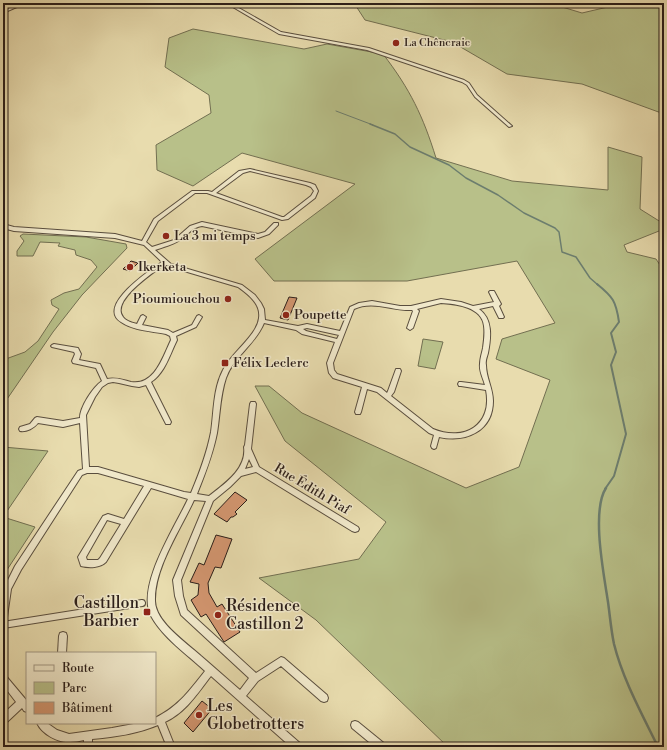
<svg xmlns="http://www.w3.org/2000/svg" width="667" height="750" viewBox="0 0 667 750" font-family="'Libre Bodoni',serif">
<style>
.green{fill:#b8c089;stroke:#726f51}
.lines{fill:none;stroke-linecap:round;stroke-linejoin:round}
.stream-far3{stroke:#6c7d6e;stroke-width:1}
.stream-far2{stroke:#6c7d6e;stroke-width:1.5}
.stream-far1{stroke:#6c7d6e;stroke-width:2}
.stream{stroke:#6c7d6e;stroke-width:2.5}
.building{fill:#d39670;stroke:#2b1e19}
.pedestrian-casing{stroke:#5a4e3e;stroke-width:8}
.minor-casing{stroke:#5a4e3e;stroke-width:2}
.tertiary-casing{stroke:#5a4e3e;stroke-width:2}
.pedestrian{stroke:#f0e8ca;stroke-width:6}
.minor{fill:#f0e8ca;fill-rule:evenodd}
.tertiary{fill:#f0e8ca;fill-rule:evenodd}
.poi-dot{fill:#8f2418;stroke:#f0e8ca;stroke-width:1.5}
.labels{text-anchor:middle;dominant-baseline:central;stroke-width:3;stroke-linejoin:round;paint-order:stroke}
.far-poi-label{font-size:11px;fill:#2b1e19;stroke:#f0e8ca;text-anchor:start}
.poi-label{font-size:13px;fill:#2b1e19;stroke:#f0e8ca;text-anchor:start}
.street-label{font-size:13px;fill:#2b1e19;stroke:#f0e8ca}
.near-poi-label{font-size:16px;fill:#2b1e19;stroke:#f0e8ca;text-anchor:start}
</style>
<rect width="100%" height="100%" fill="#e8dcae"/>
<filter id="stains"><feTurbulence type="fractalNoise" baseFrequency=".005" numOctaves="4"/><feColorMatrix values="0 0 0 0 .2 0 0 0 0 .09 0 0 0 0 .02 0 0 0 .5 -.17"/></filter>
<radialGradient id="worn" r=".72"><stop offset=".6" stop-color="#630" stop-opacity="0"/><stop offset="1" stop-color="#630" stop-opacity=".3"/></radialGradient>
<!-- green -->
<g class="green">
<polygon points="354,3 549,3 582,13 625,3 664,3 664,114 582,84 507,74 452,42 365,20"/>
<path d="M 193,29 L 304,49 L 327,44 L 383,54 C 410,89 423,116 436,158 L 512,181 L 608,190 L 608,147 L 642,157 L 640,209 L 664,224 L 664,229 L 624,245 L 627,252 L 656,259 L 664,271 L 664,747 L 448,747 L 316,620 L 259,578 L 359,559 L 386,522 L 285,441 L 255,386 L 269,386 L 302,413 L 466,488 L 519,467 L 550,380 L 496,359 L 502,339 L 555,323 L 517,261 L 407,281 L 274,281 L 255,259 L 355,184 L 242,153 L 193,186 L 157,170 L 156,145 L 211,113 L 209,95 L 165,67 L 169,38 Z"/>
<polygon points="23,234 86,237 126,244 127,248 82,295 53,332 3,405 3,360 25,352 38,341 59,309 52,305 51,300 64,293 79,289 97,267 91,260 76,255 75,250 58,246 60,243 40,242 33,256 17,256 17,251 24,241 20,236"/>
<polygon points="423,339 443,342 435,369 418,366"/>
<polygon points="3,447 48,451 3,517 35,527 3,576"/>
</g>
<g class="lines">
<!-- stream-far3 -->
<polyline class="stream-far3" points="336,111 373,125"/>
<!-- stream-far2 -->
<polyline class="stream-far2" points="370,124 395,134 410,147 449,165 466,178 498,195 524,213 555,228 559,232 562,252 576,257 590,278 598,285"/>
<!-- stream-far1 -->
<path class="stream-far1" d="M 597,284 C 613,297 616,301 619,322 L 611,333 L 616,352 L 611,365 L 626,434 L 614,476 L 605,489"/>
<!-- stream -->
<path class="stream" d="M 606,488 C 591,511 604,575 608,602 C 610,616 611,630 614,644 C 623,680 642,714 658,747"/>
</g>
<!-- building -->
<g class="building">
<polygon points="131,261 138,263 130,271 123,269"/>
<polygon points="289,297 297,298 288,320 280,318"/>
<polygon points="235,492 247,500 235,512 237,514 233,517 231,517 227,522 214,514"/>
<polygon points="216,535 232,539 221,568 215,567 208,583 209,593 217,607 222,604 240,632 224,642 206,614 201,617 191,600 198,595 199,584 190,582 192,578 199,563 204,565"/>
<polygon points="202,701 212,709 193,732 184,723"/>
</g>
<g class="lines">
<defs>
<polyline id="pedestrian" points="3,625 142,603"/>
<g id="minor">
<polygon points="226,3 230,3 281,32 369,48 464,80 469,83 477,95 512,126 509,127 475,97 467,85 462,82 367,50 279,34"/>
<path d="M 250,169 L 310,183 L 315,185 L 318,191 L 315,198 L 288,219 L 282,220 L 207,193 L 195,193 L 158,221 L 146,242 L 152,247 L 174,240 L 190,226 L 202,222 L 258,234 L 265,232 L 274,223 L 278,223 L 278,225 L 269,234 L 258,238 L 202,226 C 192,227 188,235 180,240 C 173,245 163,247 155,250 L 171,264 L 242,285 L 255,295 L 261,303 L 264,309 L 265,320 L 298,326 L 307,324 L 340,331 L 350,307 L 359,303 L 372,301 L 400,306 L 411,306 L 441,299 L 461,302 L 473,306 L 494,302 L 489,292 L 490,291 L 494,291 L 501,304 L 499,306 L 504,317 L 503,318 L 499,318 L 493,306 L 479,309 C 493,319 491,337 488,353 C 487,357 485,361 486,365 C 486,378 493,388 493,401 C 493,431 466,443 439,437 L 436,448 L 434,449 L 432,448 L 431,446 L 434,435 L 429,433 L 377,392 L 367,389 L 361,412 L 360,414 L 356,414 L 355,412 L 362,387 L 333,378 L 329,373 L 327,363 L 335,342 L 302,334 L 296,330 L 264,323 C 255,345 233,357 226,378 C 220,396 220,415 217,433 C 213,454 205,474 197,494 L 209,496 C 224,484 247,469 244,447 L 245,445 L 250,404 L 251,402 L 255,402 L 256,404 L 251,449 L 259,467 L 358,527 L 359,529 L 358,531 L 355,532 L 352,531 L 256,472 L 241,476 L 230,487 L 213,501 L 181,580 L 183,596 L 187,610 L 256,673 L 281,657 L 284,658 L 327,695 L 328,698 L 327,701 L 324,702 L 321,701 L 281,666 L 258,681 L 246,696 L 301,744 L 302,747 L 291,747 L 211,676 C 197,694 186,712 165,722 L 175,747 L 167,747 L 158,725 C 137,734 114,737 92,739 L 92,747 L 84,747 L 84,740 C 79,741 75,742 70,742 C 58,743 42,734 37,723 L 47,723 L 57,730 L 69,734 L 112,728 L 139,723 L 155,723 L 155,718 C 179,706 189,691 205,671 C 187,654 163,638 151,616 C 136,586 175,527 188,499 L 151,488 L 106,562 C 100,568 89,568 81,566 L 78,557 L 103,516 L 108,514 L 124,519 L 144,486 L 98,473 L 87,473 L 82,475 L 21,570 L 11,589 L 7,617 L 6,620 L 3,621 L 3,590 L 15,566 L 78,471 L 83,469 L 80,423 L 63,427 L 38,423 C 34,428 27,432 20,431 L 19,429 L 20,427 L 30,424 L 35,418 L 37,417 L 63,421 L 80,418 C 80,407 93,387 102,381 L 96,368 L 73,363 L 72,361 L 75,354 L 74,352 L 52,347 L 51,346 L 52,345 L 54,344 L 78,348 L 81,354 L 79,360 L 100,364 L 107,379 C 116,377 123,380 131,382 C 155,386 163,356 171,340 L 170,336 L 166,334 C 152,331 134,331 121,322 C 96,306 150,270 162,262 L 144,245 L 115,238 L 14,231 L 3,228 L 3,224 L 14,227 L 115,234 L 142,241 L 154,219 L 192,191 L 208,191 L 212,192 L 239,171 ZM 250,171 L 306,185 L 311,187 L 314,191 L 311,196 L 284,217 L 282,217 L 216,193 L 243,173 ZM 165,264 L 167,266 L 238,287 C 249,295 261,304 259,318 C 257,336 231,353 223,370 C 213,389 214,412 211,432 C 207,453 199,474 191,493 L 184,492 L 98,467 L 89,467 L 86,415 L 95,397 L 102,387 L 108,383 L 113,382 L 119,383 L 132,386 L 139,387 L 146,385 L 166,424 L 170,424 L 171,422 L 151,382 C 165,373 170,354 177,340 L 176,336 L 196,327 L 202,317 L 199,315 L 197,316 L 192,325 L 173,333 L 168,330 L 142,325 L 146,317 L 143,315 L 141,316 L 137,324 C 133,323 126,321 123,317 C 110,301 154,272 165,264 ZM 441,303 C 457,304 482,307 484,326 C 485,333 484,341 483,348 C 482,353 480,358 480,364 C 479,371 483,378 485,385 L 461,382 L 459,382 L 458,384 L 459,386 L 461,386 L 486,390 C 493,425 464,442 433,429 L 391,396 L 394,392 L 401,371 L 400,369 L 396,369 L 388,391 L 387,393 L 381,388 L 337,374 L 334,370 L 333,363 L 354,309 C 373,300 392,311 412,310 L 413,311 L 407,328 L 410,330 L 413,328 L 419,311 L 417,309 ZM 307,328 L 339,335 L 337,339 L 306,331 L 303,329 ZM 249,459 L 253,467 L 245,469 ZM 194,500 L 206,501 L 173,580 L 175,596 L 181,615 L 249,678 L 240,690 C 227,679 214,667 201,656 C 187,643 155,622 155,601 C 154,568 181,529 194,500 ZM 107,520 L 121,524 L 100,558 L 98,560 L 87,560 L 86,557 Z"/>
<polygon points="63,632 66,633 67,636 66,653 58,653 59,636 60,633"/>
<polygon points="3,675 6,676 27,701 27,712 24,711 22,708 6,723 3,724 3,714 16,702 3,685"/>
<polygon points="355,721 358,722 385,744 386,747 375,747 352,728 351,725 352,722"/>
</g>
<polygon id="tertiary" points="21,3 26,3 3,13 3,11"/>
</defs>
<!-- pedestrian casing -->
<use href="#pedestrian" class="pedestrian-casing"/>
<!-- minor casing -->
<use href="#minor" class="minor-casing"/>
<!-- tertiary casing -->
<use href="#tertiary" class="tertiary-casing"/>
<!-- pedestrian -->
<use href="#pedestrian" class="pedestrian"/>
<!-- minor -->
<use href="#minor" class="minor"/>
<!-- tertiary -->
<use href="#tertiary" class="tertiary"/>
</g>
<!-- markers -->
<g class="poi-dot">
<circle cx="396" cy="43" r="4"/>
<circle cx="166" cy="236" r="4"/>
<circle cx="130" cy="267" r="4"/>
<circle cx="228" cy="299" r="4"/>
<circle cx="286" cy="315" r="4"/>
<rect x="221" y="359" width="8" height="8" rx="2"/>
<rect x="143" y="608" width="8" height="8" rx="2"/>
<circle cx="218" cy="615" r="4"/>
<circle cx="199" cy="715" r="4"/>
</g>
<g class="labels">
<!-- far-poi labels -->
<g class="far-poi-label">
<text x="404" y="43">La Chêneraie</text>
</g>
<!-- poi labels -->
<g class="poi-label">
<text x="174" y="236">La 3 mi temps</text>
<text x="138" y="267">Ikerketa</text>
<text x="220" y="299" text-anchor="end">Pioumiouchou</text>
<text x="294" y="315">Poupette</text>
<text x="233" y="363">Félix Leclerc</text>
</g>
<!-- street labels -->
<g class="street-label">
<text transform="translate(312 489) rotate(31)">Rue Édith Piaf</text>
</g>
<!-- near-poi labels -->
<g class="near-poi-label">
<text x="139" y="603" text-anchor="end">Castillon<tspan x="139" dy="18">Barbier</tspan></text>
<text x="226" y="606">Résidence<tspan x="226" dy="18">Castillon 2</tspan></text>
<text x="207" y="706">Les<tspan x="207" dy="18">Globetrotters</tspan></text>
</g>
</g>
<!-- margin -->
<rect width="667" height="750" fill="none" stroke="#e8dcae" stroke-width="16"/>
<rect x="4" y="4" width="659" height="742" fill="none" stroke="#2b1e19" stroke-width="2"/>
<rect x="8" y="8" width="651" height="734" fill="none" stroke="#2b1e19"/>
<!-- legend -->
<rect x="26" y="652" width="130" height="72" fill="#f0e8ca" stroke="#a19783"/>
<rect x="34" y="665" width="20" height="6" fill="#f0e8ca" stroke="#a19783"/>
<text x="62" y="672" font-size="12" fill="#2b1e19">Route</text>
<rect x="34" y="682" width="20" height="12" fill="#b8c089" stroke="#a19783"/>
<text x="62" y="692" font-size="12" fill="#2b1e19">Parc</text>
<rect x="34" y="702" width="20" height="12" fill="#d39670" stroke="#a19783"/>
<text x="62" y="712" font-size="12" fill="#2b1e19">Bâtiment</text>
<rect width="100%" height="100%" filter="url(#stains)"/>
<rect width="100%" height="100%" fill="url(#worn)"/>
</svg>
